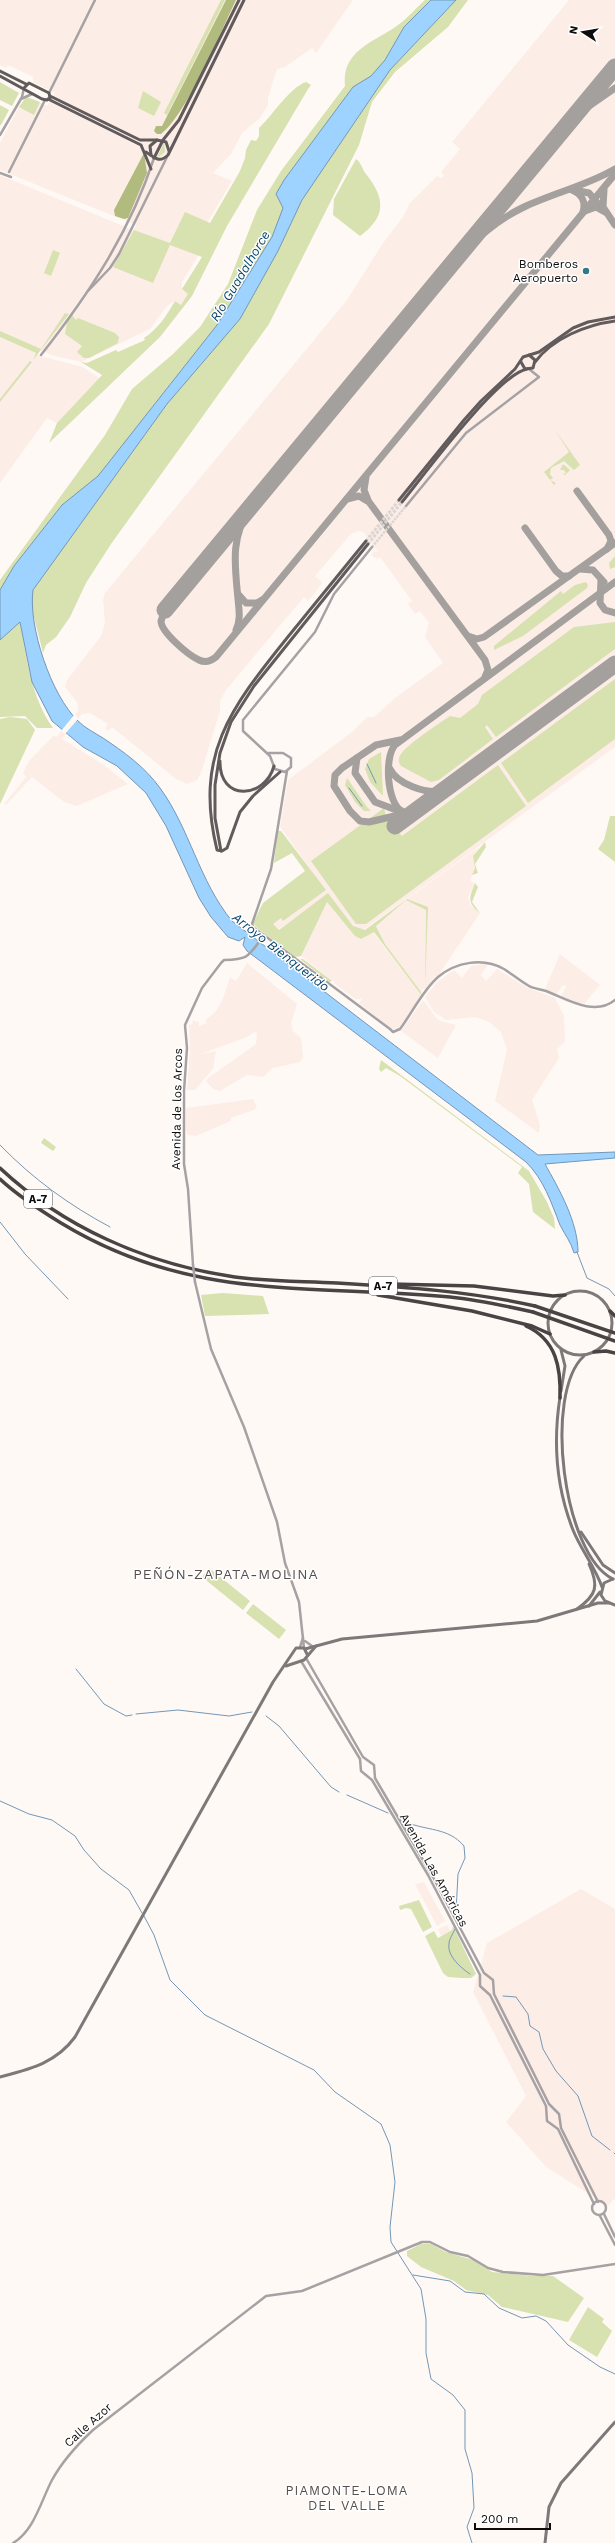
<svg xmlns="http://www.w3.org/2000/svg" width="615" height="2543" viewBox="0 0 615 2543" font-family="'Work Sans',sans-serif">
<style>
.built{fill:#fdede7}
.green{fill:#d8e1b0}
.forest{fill:#b1bb7d}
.water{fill:#9ed2ff;stroke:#7397b6}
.pier{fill:#fff9f6}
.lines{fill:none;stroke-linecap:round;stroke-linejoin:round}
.stream{stroke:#7397b6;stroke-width:1}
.taxiway{stroke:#a4a09e;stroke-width:7}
.runway{stroke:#a4a09e;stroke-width:17}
.tertiary-tunnel{stroke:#dbd5d3;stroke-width:2.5;stroke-dasharray:2.5 1;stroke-linecap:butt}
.primary-tunnel{stroke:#dbd5d3;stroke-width:3;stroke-dasharray:3 1.5;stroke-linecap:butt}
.tertiary{stroke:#a6a2a3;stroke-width:2.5}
.secondary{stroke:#7d7979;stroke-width:3}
.primary{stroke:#615b5c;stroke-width:3}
.motorway{stroke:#494343;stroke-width:3.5}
.tertiary-bridge{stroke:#a6a2a3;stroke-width:2.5}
.motorway-bridge{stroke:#494343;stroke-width:3.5}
.poi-dot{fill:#317983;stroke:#fff;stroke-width:1.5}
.labels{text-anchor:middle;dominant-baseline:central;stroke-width:3;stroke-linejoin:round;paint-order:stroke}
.shield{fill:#fff;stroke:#565554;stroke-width:1}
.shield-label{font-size:11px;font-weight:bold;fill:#0e0c0b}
.poi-label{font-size:12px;fill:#0e0c0b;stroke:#fff;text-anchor:end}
.street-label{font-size:12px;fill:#0e0c0b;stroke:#fff}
.water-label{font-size:13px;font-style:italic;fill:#074770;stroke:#fff}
.neighbourhood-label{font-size:13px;letter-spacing:1px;fill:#554f4d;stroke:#fff}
.quarter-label{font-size:14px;letter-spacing:1px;fill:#554f4d;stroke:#fff}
</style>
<rect width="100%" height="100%" fill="#fff9f6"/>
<!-- built -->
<g class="built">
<polygon points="0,0 353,0 316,53 312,48 285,67 277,69 268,98 268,105 260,118 242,133 231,154 213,173 232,181 209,220 200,253 182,282 182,289 189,294 181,305 175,301 167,306 150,329 81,362 51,355 0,331 0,175 133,230 136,225 0,170 0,143 19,107 29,97 47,106 55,93 33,82 33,77 8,65 6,68 0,65"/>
<polygon points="569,0 615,0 615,747 358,934 328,895 269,936 259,908 311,870 280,827 288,780 353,731 367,717 374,717 395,698 443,663 425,637 429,623 420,611 415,614 408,604 412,601 380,557 377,559 371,555 374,551 378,552 363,532 359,531 351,534 315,576 322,582 321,585 308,601 304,597 226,690 220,701 220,711 201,773 197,780 187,784 176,779 112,727 108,731 105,728 108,724 90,713 82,714 62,739 104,765 128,784 77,806 64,802 32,777 6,805 4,804 26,777 23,773 29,761 54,735 56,737 78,711 77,702 65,687 67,680 101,636 105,623 103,600 105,593 347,300 383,243 403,217 410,203 437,176 441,178 444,176 441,172 460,149 452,142"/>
<polygon points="0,337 44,357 83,367 99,378 57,423 47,418 0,483"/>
<polygon points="479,847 473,856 475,868 470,881 475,883 468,897 470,904 480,913 438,976 435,976 425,990 424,988 421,992 385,944 376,925 406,900 426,909 425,968 428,907 407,899"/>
<polygon points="327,901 355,936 361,939 373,932 422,996 398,1029 392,1029 359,1003 362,999 355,999 334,983 335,981 332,981 301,956"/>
<polygon points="560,954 600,985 584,1004 561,997 566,986 563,985 556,995 545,989"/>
<polygon points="247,963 297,1004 291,1023 293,1031 301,1038 303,1057 300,1062 273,1068 263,1077 247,1075 220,1091 213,1089 206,1081 208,1078 256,1044 257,1033 254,1032 247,1037 201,1054 216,1051 213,1069 195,1090 187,1090 190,1048 189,1025 192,1024 193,1020 199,1022 199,1026 207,1023 205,1021 216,1011 222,1001 230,977 236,981"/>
<polygon points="485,964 488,964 481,975 486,981 497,969 528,988 555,998 564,1016 565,1042 557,1049 559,1058 532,1100 540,1125 539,1133 495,1101 507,1050 501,1032 489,1022 475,1017 446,1020 434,1012 425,997 437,982 454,970 462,978 471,966"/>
<polygon points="423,1000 438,1020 456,1025 438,1058 401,1031"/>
<polygon points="253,1099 257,1107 254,1110 231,1118 231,1121 196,1136 188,1135 186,1131 186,1108"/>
<polygon points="424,1882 445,1921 437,1926 415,1884"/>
<polygon points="581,1889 615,1909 615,2198 608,2206 546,2167 506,2122 526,2096 473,1992 487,1943"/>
<polygon points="447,1925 450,1931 441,1936 438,1929"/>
</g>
<!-- green -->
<g class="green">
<polygon points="221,0 225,0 167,115 164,113"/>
<path d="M 425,0 L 431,0 L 404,27 L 385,60 L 371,76 L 353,87 L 284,180 L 276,194 L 283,208 L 272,237 L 217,325 L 98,476 L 62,505 L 14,566 L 0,590 L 0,580 L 105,435 L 132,389 L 173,354 L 200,327 L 228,284 L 257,210 L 281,171 L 345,86 C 341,50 375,42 398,25 C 408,18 416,8 425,0 Z"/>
<polygon points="456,0 468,0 448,27 395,72 372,102 359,145 269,324 111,544 86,583 70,617 56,637 46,645 43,653 31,605 33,590 167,404 240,319 278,251 302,200 390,70"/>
<polygon points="0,82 19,93 12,106 0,100"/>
<path d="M 306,82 L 311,85 L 308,89 L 227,226 L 192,296 L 160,337 L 49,443 L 57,423 L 102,375 L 81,362 L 87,363 L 116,350 L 118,352 L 145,340 L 144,338 C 159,328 166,316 175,301 L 181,305 L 188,294 L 182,289 L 202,257 L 170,245 L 153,283 L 113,267 L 134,230 L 170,243 L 185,212 L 210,223 L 240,171 L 245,158 L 246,150 L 251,140 L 256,141 L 259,136 L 259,128 C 273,115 289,88 306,82 Z"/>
<polygon points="143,91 161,102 154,116 138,108"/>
<polygon points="26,97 40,102 34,115 19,107"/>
<polygon points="0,105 9,110 1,125 0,125"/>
<polygon points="164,142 165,152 157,158"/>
<path d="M 356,159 C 361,162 362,169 366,174 C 386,199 386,217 360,236 L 333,215 L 334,199 Z"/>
<polygon points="53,250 60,253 51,276 44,273"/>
<polygon points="65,313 69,314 33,360 36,353 0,337 0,331 41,349"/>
<polygon points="72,315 76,320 78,318 115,333 119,337 118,343 89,358 84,358 77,352 82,346 65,334 67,322"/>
<polygon points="30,361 32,362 0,402 0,399"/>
<polygon points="555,430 580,465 574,470 564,461 551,468 550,474 553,478 550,480 556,483 554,485 544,472 569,452"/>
<polygon points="563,464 570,470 565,475 563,474 566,473 564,470 560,470"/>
<polygon points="615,556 615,567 610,569 609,563"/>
<polygon points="586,582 588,585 587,588 523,636 494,650 494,646 561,591 563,594 575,585"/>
<path d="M 20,622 C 27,659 31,697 53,728 L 37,728 L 25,716 L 0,717 L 0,640 Z"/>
<path d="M 615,622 L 615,649 L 496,737 L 487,725 L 485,727 L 493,739 L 439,780 L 431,782 L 401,766 C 398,762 398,758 401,754 C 408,744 438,724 450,716 L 460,718 L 478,704 L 482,695 L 574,627 Z"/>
<polygon points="615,679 615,739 528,803 501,763"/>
<polygon points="10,717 27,719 35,730 0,804 0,719"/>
<polygon points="381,752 383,796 370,782 365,769 369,759"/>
<polygon points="498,765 526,806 366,924 356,924 311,861 384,808 386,817 402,836"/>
<polygon points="347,778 367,807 371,811 364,811 355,802 345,785"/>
<polygon points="610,816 615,816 615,862 598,849 604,840"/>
<polygon points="278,831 281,831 326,890 283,921 281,918 273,924 279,930 328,893 353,926 365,930 407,899 428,907 425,988 426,910 406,900 376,926 385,944 421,992 422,996 374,932 361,939 355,936 327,902 301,956 295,957 256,927 253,923 263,903 305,871 292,853 274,863"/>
<polygon points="485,842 486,847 475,864 478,873 472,875 475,868 473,856"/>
<path d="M 475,883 L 478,887 L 472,902 L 480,913 C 467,902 469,898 475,883 Z"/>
<polygon points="300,959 303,959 332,981 329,982"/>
<polygon points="381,1060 529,1171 547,1202 554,1218 555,1229 533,1212 529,1184 518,1173 522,1167 400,1076 386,1068 381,1072 379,1069"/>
<polygon points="44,1138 56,1147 53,1151 41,1143"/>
<polygon points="223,1293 263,1296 269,1314 205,1316 201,1295"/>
<polygon points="209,1568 250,1601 243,1610 202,1577"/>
<polygon points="253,1604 286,1630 279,1639 246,1613"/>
<polygon points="419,1900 432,1927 423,1932 411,1909 406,1908 400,1910 399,1906"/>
<polygon points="453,1926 476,1974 471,1978 462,1978 448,1977 443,1973 425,1936 434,1931 438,1938 452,1930"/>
<polygon points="421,2244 431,2244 446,2252 473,2260 492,2272 532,2276 553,2276 584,2298 568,2322 502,2307 488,2295 466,2290 454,2281 421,2267 407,2256 407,2251"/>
<polygon points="588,2307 604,2319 602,2322 612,2331 597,2357 569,2340"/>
</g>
<!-- forest -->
<g class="forest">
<path d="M 226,0 L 236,0 C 221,31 186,116 161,134 L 157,134 L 154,131 L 156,126 L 162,126 Z"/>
<polygon points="144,153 147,173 128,218 124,219 115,216 114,210"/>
</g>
<!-- water -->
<path class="water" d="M 431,0 L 456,0 L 390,70 L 302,200 L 278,251 L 240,319 L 167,404 L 33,590 C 28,626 51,695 78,721 C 85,728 95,733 103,738 C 124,752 145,767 160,788 C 190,829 199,881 232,921 L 538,1155 L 615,1152 L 615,1158 L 545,1164 C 559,1189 578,1222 578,1252 L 574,1253 C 571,1242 565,1235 560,1225 C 551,1202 544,1180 526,1162 L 247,951 L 243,945 L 245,937 L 239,941 L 228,937 L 211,917 L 199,898 L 166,826 L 146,793 L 117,766 L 83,747 L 52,721 L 32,682 L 20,622 L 0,640 L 0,590 L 14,566 L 62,505 L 98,476 L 217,325 L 272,237 L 283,208 L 276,194 L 284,180 L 353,87 L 371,76 L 385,60 L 404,27 Z"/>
<!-- pier -->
<polygon class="pier" points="75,714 78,719 65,734 61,731"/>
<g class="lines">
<!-- stream -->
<g class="stream">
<polyline points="367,764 376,783"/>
<polyline points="349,788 362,806"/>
<path d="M 0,1145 C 33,1179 69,1205 110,1227"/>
<polyline points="0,1222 25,1254 68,1299"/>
<polyline points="577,1252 587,1278 609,1289 615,1296"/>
<polyline points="76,1669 104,1704 126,1716 132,1715"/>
<polyline points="136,1714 178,1710 229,1716 252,1712"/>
<polyline points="266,1716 279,1726 331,1787 339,1792"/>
<polyline points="347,1795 388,1813"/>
<polyline points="0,1801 29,1814 52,1820 75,1836 84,1850 101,1869 129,1890 142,1913"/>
<path d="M 406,1822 C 426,1831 448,1827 464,1846 L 465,1858 L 458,1874 L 456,1912"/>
<polyline points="144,1916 154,1935 170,1980 205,2015 314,2070 335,2092 381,2124 390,2145 395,2182 390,2227 391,2242 421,2289 426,2319 426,2353 431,2379 453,2395 465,2410 465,2449 472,2473 474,2508 467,2527 472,2543"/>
<path d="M 455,1929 C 453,1934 449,1939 449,1944 C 447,1956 461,1968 470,1974"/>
<polyline points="503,1996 516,1997 528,2014 530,2026 539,2032 543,2049 556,2071 578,2096 592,2136 610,2150"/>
<polyline points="614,2153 615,2154"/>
<polyline points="413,2275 450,2281 465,2292 484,2294 499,2308 522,2318 536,2316 546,2321 568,2345 600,2367 615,2374"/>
</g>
<!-- taxiway -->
<g class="taxiway">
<polyline points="560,133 585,109 615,88"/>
<path d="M 572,190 C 582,194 586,202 583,212"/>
<polyline points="574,190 589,193 605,212 596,207 585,211"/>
<polyline points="604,190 603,207 615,225"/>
<path d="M 453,262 C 474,241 495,221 522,208 C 553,193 586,186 615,169"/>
<polyline points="366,477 364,490 368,500"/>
<polyline points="577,491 609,535 611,541 607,549"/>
<polyline points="347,499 359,496 369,502 485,660 488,670 485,677"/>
<polyline points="525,528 556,571 562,576 569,576"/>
<polyline points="580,569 593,570 604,582"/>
<polyline points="601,580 600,603 605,610 615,613"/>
<polyline points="238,594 246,603 257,603 262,600"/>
<path d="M 165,610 L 161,621 C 161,632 188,655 199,660 C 205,663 211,661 216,657 L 615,174"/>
<path d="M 236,630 C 241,620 239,610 238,599 C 235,566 230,538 250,508"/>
<polyline points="468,636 477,639 484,637 615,543"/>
<polyline points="400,740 376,745 342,768 335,775 334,786 350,811 360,821 369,822 416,811"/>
<polyline points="357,758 355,773 375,802 399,811"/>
<path d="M 390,769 C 397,784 426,794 442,791"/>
<path d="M 402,811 C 387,804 384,757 395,745 L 615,582"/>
</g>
<!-- runway -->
<g class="runway">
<polyline points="165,610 615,67"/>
<polyline points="395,826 615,664"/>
</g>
<!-- tertiary-tunnel -->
<polyline class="tertiary-tunnel" points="372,547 406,506"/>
<!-- primary-tunnel -->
<g class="primary-tunnel">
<polyline points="366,541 399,500"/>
<polyline points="368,544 402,502"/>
</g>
<!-- tertiary -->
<g class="tertiary">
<polyline points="49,93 95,0"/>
<polyline points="21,99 32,94"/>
<polyline points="0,135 22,97 24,88"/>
<polyline points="9,172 45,100"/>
<polyline points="0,173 11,177"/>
<polyline points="88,291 110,268 119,254 167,157"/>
<path d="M 41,355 C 89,294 130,232 154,158"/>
<polyline points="406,506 466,433 539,377 529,369"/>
<polyline points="268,753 283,753 291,758 291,767 285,772 275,769 270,756 243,731 243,720 315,632 334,594 372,547"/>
<path d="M 287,771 L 271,869 L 252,924 L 253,927 L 390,1029 L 393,1032 L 400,1029 C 412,1013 423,990 438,977 C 456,962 483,957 504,969 C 512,974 520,981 529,986 C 534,989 541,989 546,991 C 566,999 595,1017 615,1000"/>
<path d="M 193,1265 L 188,1189 L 184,1164 L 184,1091 L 187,1048 L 185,1025 L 202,988 L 221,963 L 224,960 C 251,959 248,956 264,935"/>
<polyline points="195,1282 211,1349 244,1427 277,1522 285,1563 299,1602 304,1648"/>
<polyline points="305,1641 312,1646"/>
<polyline points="300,1647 303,1638"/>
<polyline points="306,1658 363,1757 374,1765 375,1778 433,1877 484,1973 493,1980 494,1994 549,2104 559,2114 561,2128 598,2202"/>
<polyline points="301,1661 360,1759 361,1771 372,1780 428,1875 480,1975 480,1986 490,1995 546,2106 547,2121 558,2129 594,2204"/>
<circle cx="599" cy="2208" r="7"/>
<polyline points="604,2214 615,2237"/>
<polyline points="600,2216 615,2245"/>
<path d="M 13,2543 C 34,2531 41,2501 52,2480 C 63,2460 77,2445 93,2430 L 266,2296 L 302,2291 L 422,2242 L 430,2242 L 450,2252 L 468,2256 L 488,2268 L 503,2272 L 543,2275 L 615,2264"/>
</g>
<!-- secondary -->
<g class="secondary">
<circle cx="580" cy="1323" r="32"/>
<path d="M 584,1356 C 543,1393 563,1555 613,1579"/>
<polyline points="561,1391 565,1366 561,1350"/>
<path d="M 560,1397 C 553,1442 556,1487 573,1530 C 581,1550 595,1567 602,1587"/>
<polyline points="581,1532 603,1565 615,1573"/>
<polyline points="613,1579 604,1583 601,1595 605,1601 615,1605"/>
<polyline points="589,1606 600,1592"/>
<path d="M 577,1609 C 597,1595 599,1586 589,1564"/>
<polyline points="305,1649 342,1639 537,1621 598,1603 609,1603"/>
<polyline points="286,1666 304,1660 316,1646"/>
<path d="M 0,2077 C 30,2069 56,2063 75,2037 L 273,1682 L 296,1648 L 304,1648 L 307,1654"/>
<polyline points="545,2543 549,2507 561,2483 615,2422"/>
</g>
<!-- primary -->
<g class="primary">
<polyline points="0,71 26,84"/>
<polyline points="0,76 42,99 47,100 50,98 49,93 29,83 24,88"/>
<polyline points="50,96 140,140 157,140"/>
<polyline points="48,99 141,145 151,169"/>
<path d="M 146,152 C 154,157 159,164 168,155 L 244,0"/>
<polyline points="151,155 150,146 157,140 166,142 169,151"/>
<polyline points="154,158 163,140 179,120 239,0"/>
<polyline points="521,362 525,369 533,368 535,360 529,355"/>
<path d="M 535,362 C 553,338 586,325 615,321"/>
<polyline points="399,500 464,420 481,401 515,369 523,357 539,352 573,328 588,322 615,317"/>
<path d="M 402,502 C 424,475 497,375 527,369"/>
<path d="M 220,761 C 219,802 265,799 274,766"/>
<path d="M 280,772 L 253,796 L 240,812 L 227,848 L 222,851 L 217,850 C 194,755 230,709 287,638 C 313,606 339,574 366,541"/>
<polyline points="221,851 215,818 215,785 220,753 231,722 254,686 368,544"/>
</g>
<!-- motorway -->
<g class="motorway">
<path d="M 0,1168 C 63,1227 145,1263 229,1276 C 265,1282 301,1281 337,1283 C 404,1287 469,1291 535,1306"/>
<path d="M 0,1179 C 18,1196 40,1210 61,1223 C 191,1302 307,1284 450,1297 C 478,1300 506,1306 533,1312"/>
<polyline points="391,1284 474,1286 553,1296 565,1295"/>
<polyline points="378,1295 472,1311 532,1326 550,1334"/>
<polyline points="610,1311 615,1316"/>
<path d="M 526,1326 C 557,1340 561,1369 560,1398"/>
<polyline points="594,1352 606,1351 615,1353"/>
</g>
<!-- tertiary-bridge -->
<polyline class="tertiary-bridge" points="193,1265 195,1282"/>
<!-- motorway-bridge -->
<g class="motorway-bridge">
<polyline points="535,1306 615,1333"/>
<polyline points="533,1312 615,1341"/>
</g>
</g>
<!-- markers -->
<circle class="poi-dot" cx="586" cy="271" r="4"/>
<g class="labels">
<!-- shield labels -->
<g class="shield">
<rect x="24" y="1190" width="28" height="18" rx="3"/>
<rect x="369" y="1277" width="28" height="18" rx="3"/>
</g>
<g class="shield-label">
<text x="38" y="1199">A-7</text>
<text x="383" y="1286">A-7</text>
</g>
<!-- poi labels -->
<g class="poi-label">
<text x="578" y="264">Bomberos<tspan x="578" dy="14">Aeropuerto</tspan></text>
</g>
<!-- street labels -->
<g class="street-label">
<text transform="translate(177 1109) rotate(-89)">Avenida de los Arcos</text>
<text transform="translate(434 1870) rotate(61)">Avenida Las Américas</text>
<text transform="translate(88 2425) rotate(-42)">Calle Azor</text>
</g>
<!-- water labels -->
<g class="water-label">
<text transform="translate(240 276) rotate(-59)">Río Guadalhorce</text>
<text transform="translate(281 952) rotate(38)">Arroyo Bienquerido</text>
</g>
<!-- neighbourhood labels -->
<g class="neighbourhood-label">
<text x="347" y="2490">PIAMONTE-LOMA<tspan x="347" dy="15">DEL VALLE</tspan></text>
</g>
<!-- quarter labels -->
<g class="quarter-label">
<text x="226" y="1574">PEÑÓN-ZAPATA-MOLINA</text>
</g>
</g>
<!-- north arrow -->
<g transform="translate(583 32) rotate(282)" stroke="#ffffff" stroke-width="3" paint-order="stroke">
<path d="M0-3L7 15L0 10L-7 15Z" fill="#0e0c0b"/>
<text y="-6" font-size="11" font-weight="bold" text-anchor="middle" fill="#0e0c0b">N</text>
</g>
<!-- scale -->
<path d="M475 2523v6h75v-6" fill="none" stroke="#0e0c0b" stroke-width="2"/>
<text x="481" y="2523" font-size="12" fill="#0e0c0b" stroke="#ffffff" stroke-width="3" paint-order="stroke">200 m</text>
</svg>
